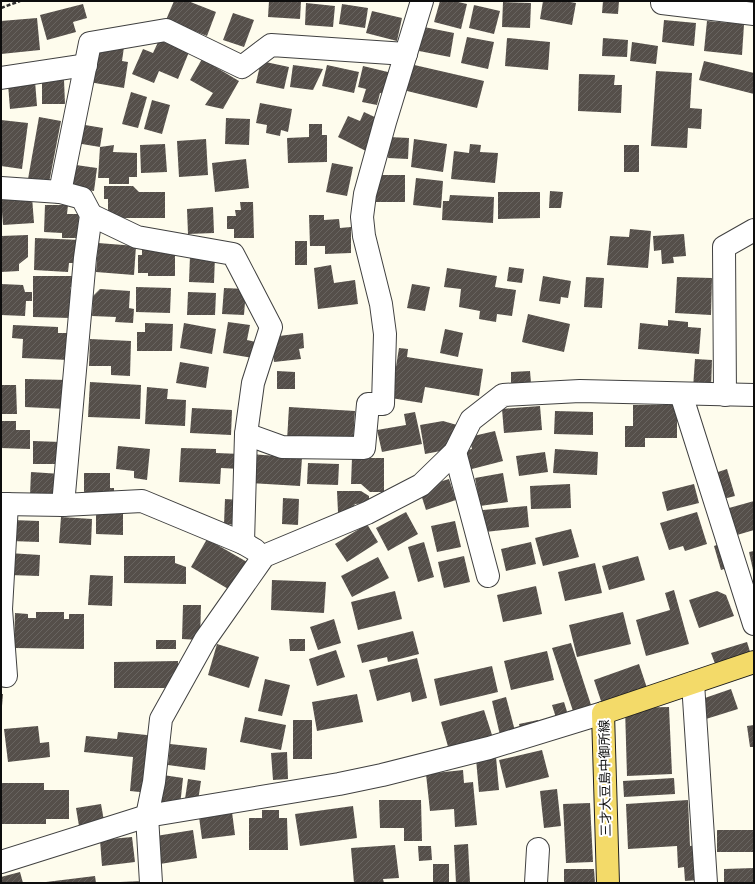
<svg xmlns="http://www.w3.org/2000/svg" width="755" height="884" viewBox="0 0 755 884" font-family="'Source Serif 4','Noto Sans JP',serif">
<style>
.building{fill:url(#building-hatch)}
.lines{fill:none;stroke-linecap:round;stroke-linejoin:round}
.minor-casing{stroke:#404040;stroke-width:24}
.major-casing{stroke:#1e1e1e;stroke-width:24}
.path{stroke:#2f2f2f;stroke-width:2.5;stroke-dasharray:4 2;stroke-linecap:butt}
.minor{stroke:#fff;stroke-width:22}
.major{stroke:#f3da69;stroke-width:22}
.labels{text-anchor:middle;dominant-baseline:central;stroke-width:4;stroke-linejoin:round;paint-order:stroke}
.street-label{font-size:13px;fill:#0d0d0d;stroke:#fff}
</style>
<defs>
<pattern id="building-hatch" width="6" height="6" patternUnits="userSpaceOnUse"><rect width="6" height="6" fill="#554f4a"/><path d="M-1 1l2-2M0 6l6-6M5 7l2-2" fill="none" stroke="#686460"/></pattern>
</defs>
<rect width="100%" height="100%" fill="#fefced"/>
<!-- building -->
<g class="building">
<polygon points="174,1 188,1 216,12 207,36 166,20"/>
<polygon points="269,1 301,1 300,19 268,17"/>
<polygon points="440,1 454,1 467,4 461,29 434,22"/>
<polygon points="543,1 564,1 576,3 572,25 540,19"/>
<polygon points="603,1 619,1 618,14 602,13"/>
<polygon points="503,2 531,3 530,28 502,27"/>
<polygon points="306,3 335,6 333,27 305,25"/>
<polygon points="83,4 87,18 73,22 76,32 47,40 40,15"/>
<polygon points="342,4 368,8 365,28 339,24"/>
<polygon points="474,5 500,11 494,34 469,28"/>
<polygon points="372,11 402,18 397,41 366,33"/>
<polygon points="233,13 254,20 244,47 223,40"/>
<polygon points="37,18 40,50 1,54 1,21"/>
<polygon points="664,20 696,23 694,46 662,42"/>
<polygon points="707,21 744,24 742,55 704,51"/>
<polygon points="424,27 454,33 450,57 419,51"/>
<polygon points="467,37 494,42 488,69 461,63"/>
<polygon points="507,38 550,42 548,70 505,66"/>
<polygon points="603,38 628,40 627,57 602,56"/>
<polygon points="159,40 189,52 178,79 159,71 154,83 132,74 143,49 153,53"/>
<polygon points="632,42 658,46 656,64 630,61"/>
<polygon points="95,43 124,47 122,61 128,62 124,88 89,82"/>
<polygon points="202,59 239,81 223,109 205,105 213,93 190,80"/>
<polygon points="261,61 289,67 284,89 256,83"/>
<polygon points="704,61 754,73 754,94 699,80"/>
<polygon points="410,64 484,81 477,108 403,90"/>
<polygon points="293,65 323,69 313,90 290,87"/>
<polygon points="327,65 359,72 354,93 322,86"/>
<polygon points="363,66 392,73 386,94 380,93 377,105 362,102 366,89 358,87"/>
<polygon points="656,71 692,73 690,108 702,109 701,129 688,128 687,148 651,146"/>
<polygon points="579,74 615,75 614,85 622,85 621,113 578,111"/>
<polygon points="42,80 64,80 65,104 42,104"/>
<polygon points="35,81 37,106 10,109 8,84"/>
<polygon points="131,92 147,97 138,128 122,124"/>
<polygon points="152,100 170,105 162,134 144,129"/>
<polygon points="260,103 292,109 288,132 281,130 280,136 266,133 267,125 256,123"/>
<polygon points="364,112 381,120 366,151 338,137 348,116 360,121"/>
<polygon points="39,117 61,121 49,183 28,179"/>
<polygon points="226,118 250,119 249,145 225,144"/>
<polygon points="1,120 28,123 22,169 1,166"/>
<polygon points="79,124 103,128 100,147 114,145 113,152 137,153 137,177 129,177 129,184 109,184 109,178 98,178 100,147 76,143"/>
<polygon points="309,124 322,124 322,135 327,135 327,162 288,163 287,138 309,137"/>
<polygon points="389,137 409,138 408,159 388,158"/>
<polygon points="206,139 208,175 179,177 177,141"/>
<polygon points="414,139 447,144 443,172 411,167"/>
<polygon points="165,144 167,172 141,173 140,145"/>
<polygon points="470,144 481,145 480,152 498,153 495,183 451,179 454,151 469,153"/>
<rect x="624" y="145" width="15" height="27"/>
<polygon points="246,159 249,188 215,192 212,163"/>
<polygon points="332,163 353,167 347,196 326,192"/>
<polygon points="69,164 97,168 94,191 66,187"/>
<rect x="376" y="175" width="29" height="27"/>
<polygon points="416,178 443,181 441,208 413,205"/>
<polygon points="104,186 133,186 139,192 165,192 165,218 108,218 108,199 104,199"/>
<polygon points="550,191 563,192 561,208 549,208"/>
<polygon points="498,192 540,192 540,218 498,219"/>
<polygon points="450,195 494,197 493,223 442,220 443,201 449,201"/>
<polygon points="32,197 34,223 3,225 1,199"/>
<polygon points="240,202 253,202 254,238 234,238 234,229 227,229 227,216 236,216 235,210 241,210"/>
<polygon points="45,205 68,205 67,214 79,214 78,238 62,238 62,233 44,232"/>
<polygon points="213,207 214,233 188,234 187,209"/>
<polygon points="309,215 324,215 324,220 339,219 340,228 351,227 351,253 325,254 325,246 310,246"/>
<polygon points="630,229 651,231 648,268 607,265 610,236 629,237"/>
<polygon points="684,234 686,256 673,257 674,263 662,264 661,250 654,251 653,236"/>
<polygon points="28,235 28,257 19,264 19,271 1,272 1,236"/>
<polygon points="35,238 80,240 79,263 69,263 68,272 34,270"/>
<rect x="295" y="241" width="12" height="24"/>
<polygon points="98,243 136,246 134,275 96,272"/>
<polygon points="142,248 175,248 175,276 148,276 148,273 138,273 138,255 142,255"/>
<polygon points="190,256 215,256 214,283 189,282"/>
<polygon points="331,265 334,283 355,280 358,304 318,309 314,268"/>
<polygon points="509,267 524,269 522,283 507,281"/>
<polygon points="447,268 497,276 495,287 516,290 512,316 497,314 496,322 479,319 480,311 459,307 461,289 444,287"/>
<polygon points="33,276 77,276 77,287 70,287 70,318 33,317"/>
<polygon points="543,276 571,281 568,298 561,297 560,304 539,301"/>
<polygon points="586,277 604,278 602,308 584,307"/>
<polygon points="677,277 712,278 711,315 675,313"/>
<polygon points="1,284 23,285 25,292 32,292 32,301 26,301 25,316 1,315"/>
<polygon points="412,284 430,287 425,311 407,308"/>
<polygon points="136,287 171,288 170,313 136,312"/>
<polygon points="224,288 246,289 244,315 222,314"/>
<polygon points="100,289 130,291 129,308 134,309 133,323 115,322 116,317 92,316 93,296"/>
<polygon points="188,292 216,293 215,315 187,315"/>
<polygon points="528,314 570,324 564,352 522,342"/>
<polygon points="668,320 688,322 688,327 701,328 699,354 638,349 640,323 668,326"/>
<polygon points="228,322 250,325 247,340 256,342 253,358 223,353"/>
<polygon points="145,323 173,324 172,351 137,351 137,332 145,332"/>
<polygon points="184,323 216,329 212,354 180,348"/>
<polygon points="13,325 58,327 58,333 70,333 69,360 22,358 23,339 12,338"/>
<polygon points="445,329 463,333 458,357 440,353"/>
<polygon points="303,333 304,348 299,349 301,359 274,362 271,337"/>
<polygon points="90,339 131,341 130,376 111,375 111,366 89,366"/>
<polygon points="399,348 408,349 407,357 483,369 479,396 425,387 422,403 391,398"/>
<polygon points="695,359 712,360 711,389 693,388"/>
<polygon points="180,362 209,367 206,388 176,383"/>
<polygon points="277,371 295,372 295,389 277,389"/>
<polygon points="530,371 531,383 511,384 511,372"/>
<polygon points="25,379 68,380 67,409 25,407"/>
<polygon points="90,382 141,385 140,419 88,417"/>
<polygon points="1,385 16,385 17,414 1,414"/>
<polygon points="147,387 168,389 167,399 186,400 185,426 145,424"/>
<polygon points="633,405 677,405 677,438 645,438 645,447 625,447 625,426 633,426"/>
<polygon points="540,406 542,430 504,433 502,409"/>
<polygon points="289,407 355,411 353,444 287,440"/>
<polygon points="192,408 232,410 231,435 190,433"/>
<polygon points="555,411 593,412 593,435 554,434"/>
<polygon points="415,412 422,444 382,452 377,430 406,425 404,414"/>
<polygon points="1,421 16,421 16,430 30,430 30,449 1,448"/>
<polygon points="443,421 457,425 458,436 449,438 451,449 425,454 420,425"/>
<polygon points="495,431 503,461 468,470 463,451 472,449 469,437"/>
<polygon points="33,441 61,442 61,464 33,464"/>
<polygon points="118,446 150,449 147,480 134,478 134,471 116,469"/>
<polygon points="181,448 216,449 216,453 241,454 241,469 221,468 220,484 179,482"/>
<polygon points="555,449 598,452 597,475 553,473"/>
<polygon points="545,452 548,472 519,476 516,456"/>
<polygon points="251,454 302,458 300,486 249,483"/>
<polygon points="352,458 384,458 384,492 370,492 361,484 351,484"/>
<polygon points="308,463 339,464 338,485 307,484"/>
<polygon points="727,469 735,496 723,499 715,473"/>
<polygon points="31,472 61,474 60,495 41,493 42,496 30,495"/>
<polygon points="84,473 110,473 110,488 114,488 114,497 79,497 77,493 84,493"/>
<polygon points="503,473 508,502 480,506 475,478"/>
<polygon points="449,479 456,500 426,510 419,488"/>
<polygon points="570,484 571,508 531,509 530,486"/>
<polygon points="694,484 699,503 667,511 662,492"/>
<polygon points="337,491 361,491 369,496 369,503 355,504 350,512 338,512"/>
<polygon points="283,498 299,499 298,525 282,524"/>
<polygon points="225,499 240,500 239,525 224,524"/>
<polygon points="754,501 754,530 737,535 729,508"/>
<polygon points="527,506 529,527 485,532 483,510"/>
<polygon points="406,512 418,534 388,551 376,528"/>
<polygon points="697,512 707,544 685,551 683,546 669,550 660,523"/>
<polygon points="96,513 123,513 123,535 96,534"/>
<polygon points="61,517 92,519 91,545 59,543"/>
<polygon points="12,520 39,521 39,542 11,541"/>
<polygon points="455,521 461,547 437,552 431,526"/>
<polygon points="367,524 378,542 347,562 335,544"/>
<polygon points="571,529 579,557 543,566 535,538"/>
<polygon points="207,539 247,562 230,590 191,567"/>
<polygon points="424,542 434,577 418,582 408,547"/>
<polygon points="531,542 536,564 506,571 501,549"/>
<polygon points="722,543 730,567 721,570 714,546"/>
<polygon points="754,551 754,570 753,570 749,552"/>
<polygon points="9,553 40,555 39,576 9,575"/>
<polygon points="124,556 175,556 175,563 186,567 186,584 124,583"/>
<polygon points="464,556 470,582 444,588 438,562"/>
<polygon points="638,556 645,580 609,590 602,566"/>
<polygon points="378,557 389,578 352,597 341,576"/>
<polygon points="595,563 602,593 565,601 558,572"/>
<polygon points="90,575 113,576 112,606 88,605"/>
<polygon points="272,580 326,582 324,613 271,610"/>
<polygon points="536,586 542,614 503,622 497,595"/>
<polygon points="674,590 689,644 646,656 636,620 670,610 665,593"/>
<polygon points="395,591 402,619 358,630 351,602"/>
<polygon points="717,591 726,595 734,616 699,628 689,600"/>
<polygon points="183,605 201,605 200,640 182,639"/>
<polygon points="36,612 64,612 64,619 69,619 69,614 84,614 84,649 14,648 15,613 28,614 28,618 36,618"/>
<polygon points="623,612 631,644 577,657 569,625"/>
<polygon points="334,619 341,643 318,650 310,627"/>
<polygon points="413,631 419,654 388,662 387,657 362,663 357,645"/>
<polygon points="289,639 305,639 305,651 290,651"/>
<rect x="156" y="640" width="20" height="9"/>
<polygon points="747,642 752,658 717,669 711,653"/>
<polygon points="571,643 592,708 574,714 552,648"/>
<polygon points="217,644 259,657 249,688 208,675"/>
<polygon points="336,650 345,677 317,686 309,659"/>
<polygon points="547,651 554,680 511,690 504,661"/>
<polygon points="417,658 427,698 412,702 410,692 377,701 369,670"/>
<polygon points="178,661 178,688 114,688 114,662"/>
<polygon points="639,664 648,691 603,707 594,680"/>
<polygon points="492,666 498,692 440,706 434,679"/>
<polygon points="265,679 290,685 282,716 258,711"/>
<polygon points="731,689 738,709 706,719 699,700"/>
<polygon points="1,694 3,694 2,706 1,706"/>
<polygon points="357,694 363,722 317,731 312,702"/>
<polygon points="506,697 515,731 500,735 492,701"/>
<polygon points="564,702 569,718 557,721 552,705"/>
<polygon points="669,707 672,774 627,776 625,708"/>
<polygon points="484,710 493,738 449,750 441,722"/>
<polygon points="245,717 286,725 281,750 240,742"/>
<rect x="293" y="720" width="19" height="39"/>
<polygon points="538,720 540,728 521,732 519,724"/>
<polygon points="754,725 754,747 750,747 747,726"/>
<polygon points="38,726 40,743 49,742 50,757 8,762 4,729"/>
<polygon points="118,732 156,736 149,793 130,791 133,757 84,752 86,736 117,739"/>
<polygon points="170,744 207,748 205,770 168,765"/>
<polygon points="542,750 549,777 506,788 499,760"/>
<polygon points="287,752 288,779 273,780 271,753"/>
<polygon points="496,757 499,790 479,792 476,759"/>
<polygon points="463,770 464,783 473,782 477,825 455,827 454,809 430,811 426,774"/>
<polygon points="163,775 183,778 180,806 159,803"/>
<polygon points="674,778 675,794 624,797 623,781"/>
<polygon points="188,779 201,781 198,801 185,799"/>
<polygon points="1,783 44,783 44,790 69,790 69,819 46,819 46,824 1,824"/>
<polygon points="557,789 561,826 544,828 540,791"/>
<polygon points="379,800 421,800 422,841 404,841 404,828 380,828"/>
<polygon points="688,800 690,846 697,845 699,880 685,881 684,867 678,868 677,846 628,849 626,804"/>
<polygon points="590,803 593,862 566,863 563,804"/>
<polygon points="101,804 104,821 79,826 76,808"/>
<polygon points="353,806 357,838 300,846 295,814"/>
<polygon points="262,810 279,810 279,818 287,818 288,850 249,850 249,818 262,818"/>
<polygon points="232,812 235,835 202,839 199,817"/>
<polygon points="193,830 197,858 160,864 156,836"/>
<rect x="717" y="830" width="37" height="22"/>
<polygon points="132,837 135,862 102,866 100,840"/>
<polygon points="468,844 470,883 456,883 454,845"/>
<polygon points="395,845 399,878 383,879 384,883 354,883 351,848"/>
<polygon points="418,846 431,846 432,860 419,861"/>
<rect x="433" y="864" width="16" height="19"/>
<polygon points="754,868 754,883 724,883 724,869"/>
<polygon points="564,869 594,869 595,883 564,883"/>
<polygon points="20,872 23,883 1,883 1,877"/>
<polygon points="95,876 96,883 46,883 46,882"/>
<polygon points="144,881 144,883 120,883 120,882"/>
</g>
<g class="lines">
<defs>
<g id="minor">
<polyline points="662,3 754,14"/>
<polyline points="1,78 86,65"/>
<polyline points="1,188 60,192 82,198 91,215 85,258 63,505"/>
<polyline points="60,192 90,43 166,30 242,67 271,45 406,54"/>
<polyline points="91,215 137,237 233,254 271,327 253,383 246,434 243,543"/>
<polyline points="681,394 754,624"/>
<polyline points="725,395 724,247 754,230"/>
<polyline points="246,434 282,447 364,448 368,404 383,404 385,334 381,304 364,236 362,217 365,194 385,122 422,1"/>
<polyline points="455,452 488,576"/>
<polyline points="1,504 63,505 142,501 243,543 255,550"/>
<polyline points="6,676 1,609 7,504"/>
<polyline points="693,683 706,883"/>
<polyline points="1,862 147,816 339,784 382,775 489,748 603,713"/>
<polyline points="151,883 147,816 154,782 161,719 205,640 264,556 367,513 421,485 455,452 471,420 503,395 580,391 754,395"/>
<polyline points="536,883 538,849"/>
</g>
<polyline id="major" points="608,883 603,713 754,662"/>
</defs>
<!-- minor casing -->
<use href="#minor" class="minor-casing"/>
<!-- major casing -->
<use href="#major" class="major-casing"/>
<!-- path -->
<polyline class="path" points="1,8 20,1"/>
<!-- minor -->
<use href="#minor" class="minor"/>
<!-- major -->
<use href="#major" class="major"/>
</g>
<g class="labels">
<!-- street labels -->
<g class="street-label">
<text transform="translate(605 778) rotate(-91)">三才大豆島中御所線</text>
</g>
</g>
<!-- border -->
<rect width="755" height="884" fill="none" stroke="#0d0d0d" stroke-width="4"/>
</svg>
